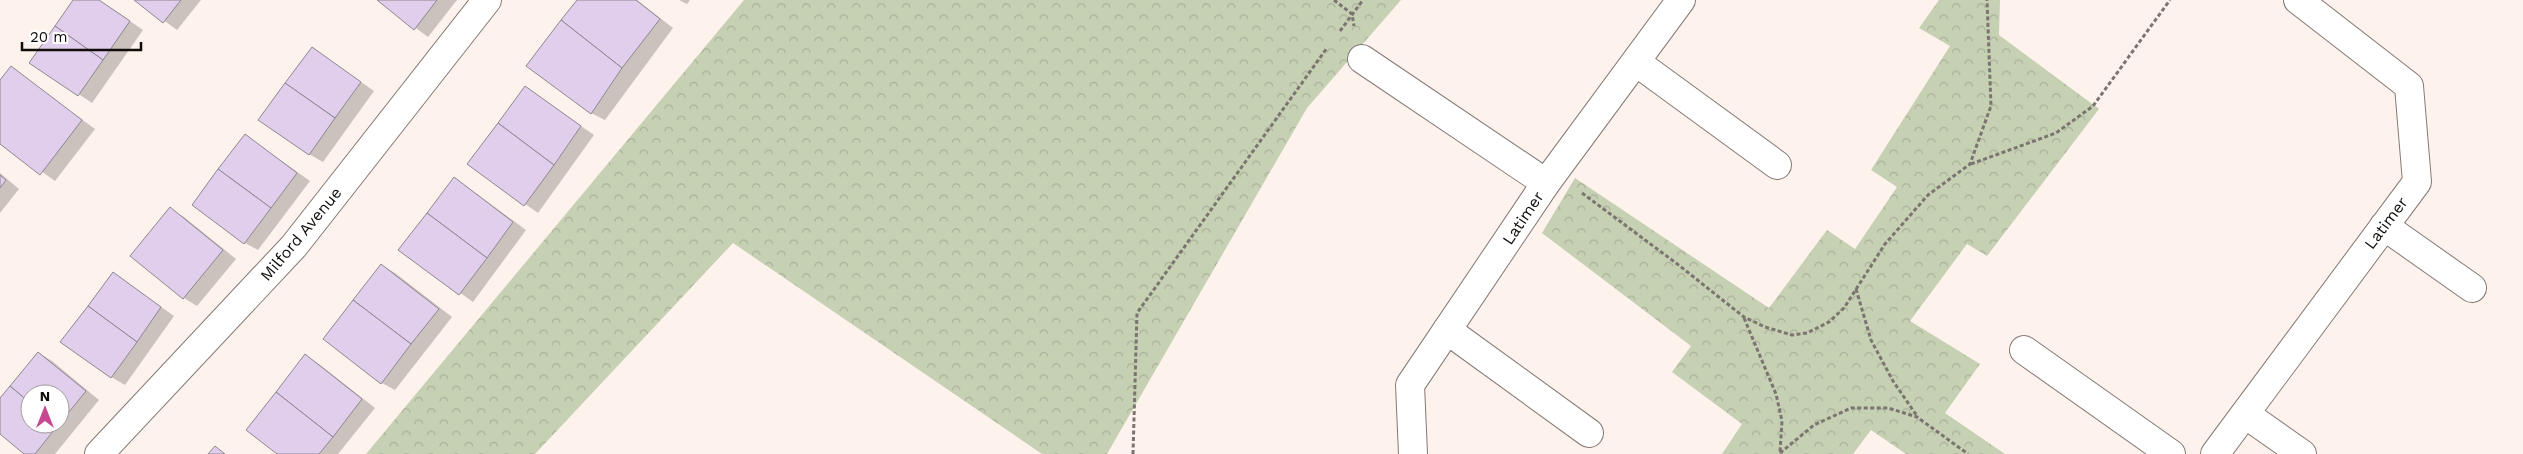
<svg xmlns="http://www.w3.org/2000/svg" width="2523" height="454" viewBox="0 0 2523 454" font-family="'Work Sans',sans-serif">
<style>
.park{fill:url(#park-crowns)}
.shadow{fill:#0003;fill-rule:evenodd}
.building{fill:#e1cdec;stroke:#8d8891}
.lines{fill:none;stroke-linecap:round;stroke-linejoin:round}
.minor-casing{stroke:#847975;stroke-width:30}
.path{stroke:#7b7470;stroke-width:3;stroke-dasharray:4 2.5;stroke-linecap:butt}
.minor{stroke:#fff;stroke-width:28}
.labels{text-anchor:middle;dominant-baseline:central;stroke-width:4;stroke-linejoin:round;paint-order:stroke}
.street-label{font-size:16px;fill:#100c0a;stroke:#fff}
</style>
<defs>
<pattern id="park-crowns" width="20" height="18" patternUnits="userSpaceOnUse" patternTransform="scale(1.25)"><rect width="20" height="18" fill="#c6d0b3"/><path d="M2 6a3 3 0 1 1 6 0M12 15a3 3 0 1 1 6 0" fill="none" stroke="#a9b199"/></pattern>
</defs>
<rect width="100%" height="100%" fill="#fef2ed"/>
<!-- park -->
<g class="park">
<polygon points="744,0 1401,0 1307,108 1107,454 1042,454 733,243 535,454 366,454"/>
<polygon points="1939,0 2000,0 1999,35 2099,109 1987,256 1967,244 1910,321 1980,364 1945,413 2005,454 1906,454 1871,430 1853,454 1722,454 1742,424 1672,372 1691,346 1542,233 1575,178 1769,308 1827,230 1855,249 1897,187 1871,170 1950,46 1919,28"/>
</g>
<!-- shadow -->
<g class="shadow">
<polygon points="75,0 99,0 143,30 92,103 31,62"/>
<polygon points="136,0 201,0 177,30"/>
<polygon points="378,0 457,0 428,37"/>
<polygon points="579,0 637,0 673,28 605,120 591,113"/>
<polygon points="679,0 690,0 687,4"/>
<polygon points="312,48 374,91 323,162 309,154"/>
<polygon points="11,68 95,129 55,181 0,142 0,82"/>
<polygon points="526,88 594,135 538,213 469,164"/>
<polygon points="245,135 310,181 258,250 245,243"/>
<polygon points="0,173 19,189 0,213"/>
<polygon points="455,178 526,230 473,302 400,250"/>
<polygon points="170,209 184,217 236,259 197,306 184,298 132,256"/>
<polygon points="381,265 395,273 452,317 395,390 382,383"/>
<polygon points="113,273 174,316 125,385 111,377"/>
<path d="M 39,353 L 52,361 L 99,400 L 55,454 L 26,454 L 0,432 L 0,399 ZM 30,394 L 60,394 L 60,424 L 30,424 Z"/>
<polygon points="306,356 319,364 375,408 338,454 279,454"/>
</g>
<!-- building -->
<g class="building">
<polygon points="73,0 99,0 130,21 103,60 55,26"/>
<polygon points="134,0 181,0 163,23"/>
<polygon points="377,0 437,0 414,30"/>
<polygon points="577,0 636,0 660,19 622,68 561,20"/>
<polygon points="561,20 622,68 591,114 526,66"/>
<polygon points="55,26 103,60 78,96 29,63"/>
<polygon points="312,47 361,82 335,118 285,83"/>
<polygon points="11,66 82,120 40,175 0,144 0,80"/>
<polygon points="285,83 335,118 309,155 258,120"/>
<polygon points="525,86 581,126 554,165 498,123"/>
<polygon points="498,123 554,165 524,206 467,164"/>
<polygon points="245,134 297,173 271,208 218,169"/>
<polygon points="218,169 271,208 244,244 192,205"/>
<polygon points="0,175 6,180 0,188"/>
<polygon points="454,177 513,222 487,258 427,213"/>
<polygon points="170,207 223,250 183,299 130,256"/>
<polygon points="427,213 487,258 459,295 398,250"/>
<polygon points="381,264 439,309 411,344 353,300"/>
<polygon points="113,272 161,307 137,342 88,306"/>
<polygon points="353,300 411,344 381,384 323,339"/>
<polygon points="88,306 137,342 111,378 60,342"/>
<polygon points="38,352 86,391 60,423 60,394 30,394 30,403 10,386"/>
<polygon points="305,354 362,399 333,437 276,392"/>
<polygon points="10,386 30,403 30,424 58,425 35,454 24,454 0,434 0,398"/>
<polygon points="276,392 333,437 319,454 277,454 246,430"/>
<polygon points="215,446 225,454 208,454"/>
</g>
<g class="lines">
<defs>
<g id="minor">
<polyline points="1362,59 1546,183"/>
<polyline points="1636,62 1777,165"/>
<polyline points="2384,226 2472,288"/>
<polyline points="1447,330 1589,433"/>
<polyline points="2024,350 2171,454"/>
<polyline points="2245,414 2302,454"/>
<polyline points="99,454 294,246 487,0"/>
<polyline points="1413,454 1410,385 1546,183 1681,0"/>
<polyline points="2215,454 2417,182 2409,86 2298,0"/>
</g>
</defs>
<!-- minor casing -->
<use href="#minor" class="minor-casing"/>
<!-- path -->
<g class="path">
<polyline points="1334,0 1352,14 1354,26"/>
<polyline points="1340,31 1363,0"/>
<polyline points="1971,164 2056,133 2093,106 2170,0"/>
<polyline points="1582,193 1676,263 1744,317 1765,327 1792,335 1807,333 1829,322 1844,308 1885,244 1928,195 1970,164 1991,106 1987,0"/>
<polyline points="1856,289 1871,340 1893,381 1917,416"/>
<polyline points="1744,318 1776,394 1782,421 1780,452"/>
<polyline points="1780,453 1814,425 1851,408 1888,408 1917,417 1968,454"/>
<polyline points="1133,454 1137,313 1327,48"/>
</g>
<!-- minor -->
<use href="#minor" class="minor"/>
</g>
<g class="labels">
<!-- street labels -->
<g class="street-label">
<text transform="translate(1523 218) rotate(-56)">Latimer</text>
<text transform="translate(2386 223) rotate(-53)">Latimer</text>
<text transform="translate(301 234) rotate(-50)">Milford Avenue</text>
</g>
</g>
<!-- north arrow -->
<g transform="translate(45 409)"><circle r="24" fill="#ffffff" stroke="#9f9e9d"/>
<path d="M0-4L9 19L0 12L-9 19Z" fill="#c84791"/>
<text y="-8" font-size="14" font-weight="bold" text-anchor="middle" fill="#100c0a">N</text>
</g>
<!-- scale -->
<path d="M22 42v8h119v-8" fill="none" stroke="#100c0a" stroke-width="2.5"/>
<text x="30" y="42" font-size="15" fill="#100c0a" stroke="#ffffff" stroke-width="4" paint-order="stroke">20 m</text>
</svg>
